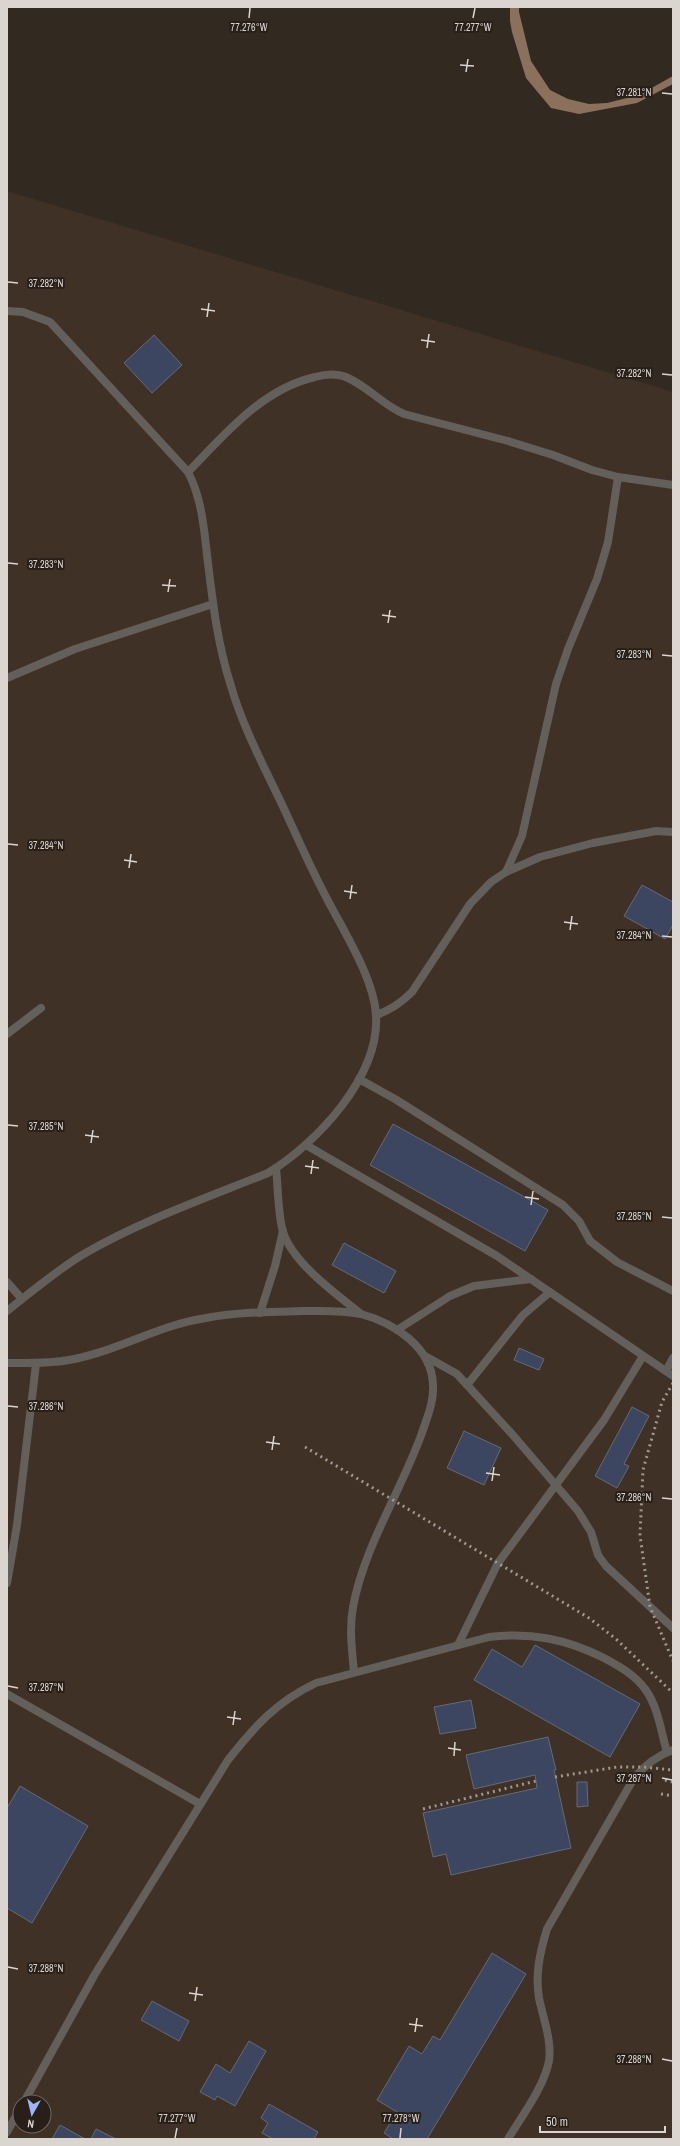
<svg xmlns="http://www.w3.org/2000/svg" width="680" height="2146" viewBox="0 0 680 2146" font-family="'Archivo Narrow',sans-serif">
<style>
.built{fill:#3f3125;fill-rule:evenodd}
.water{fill:#8b715b}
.building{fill:#3c4660;stroke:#656a75}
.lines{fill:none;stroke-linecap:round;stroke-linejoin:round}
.service{stroke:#635f5b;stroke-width:8}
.rail{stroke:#9f9892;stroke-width:3;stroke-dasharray:2 4;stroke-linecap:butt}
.ticks{fill:none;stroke:#dbd5d0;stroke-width:1.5}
.ticks-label{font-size:10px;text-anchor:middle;fill:#dbd5d0;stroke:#281f18;stroke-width:4;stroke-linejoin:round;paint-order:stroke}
</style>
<rect width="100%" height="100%" fill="#322921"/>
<!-- built -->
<path class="built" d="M 7,191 L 673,392 L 673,2139 L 7,2139 ZM 20,2102 L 44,2102 L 44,2126 L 20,2126 Z"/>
<!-- water -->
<polygon class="water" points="510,7 519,7 519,12 531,61 550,90 568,99 589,104 607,103 639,95 673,76 673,84 637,103 579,114 551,108 526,78 512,32 510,21"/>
<!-- building -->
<g class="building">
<polygon points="154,335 182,365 152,393 124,363"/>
<polygon points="642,885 673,902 673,925 665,939 624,916"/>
<polygon points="393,1124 548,1210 525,1251 370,1165"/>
<polygon points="344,1243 396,1271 384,1293 332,1265"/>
<polygon points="519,1348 544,1359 539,1370 514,1360"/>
<polygon points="632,1407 649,1416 624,1464 629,1466 617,1488 595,1476"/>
<polygon points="464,1431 501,1448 484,1485 447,1468"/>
<polygon points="535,1645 640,1704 610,1757 474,1680 492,1649 522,1667"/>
<polygon points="471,1700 476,1728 440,1734 434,1707"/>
<polygon points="548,1737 556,1770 554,1770 571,1848 451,1875 446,1854 433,1857 423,1813 537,1788 535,1775 474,1789 466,1755"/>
<polygon points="577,1782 587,1782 588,1806 577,1807"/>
<polygon points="20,1786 88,1826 32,1923 7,1908 7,1808"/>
<polygon points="492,1953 526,1974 427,2139 393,2139 384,2133 397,2112 377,2100 409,2046 422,2054 433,2036 440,2040"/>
<polygon points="152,2001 189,2021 179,2041 141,2020"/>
<polygon points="249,2041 266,2051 235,2106 217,2096 215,2100 200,2092 216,2064 230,2073"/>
<polygon points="269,2104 318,2132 314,2139 273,2139 262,2133 268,2123 261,2118"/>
<polygon points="60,2125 85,2139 52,2139"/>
<polygon points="96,2129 116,2139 91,2139"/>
</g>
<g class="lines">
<!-- service -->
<g class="service">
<path d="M 7,311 L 23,312 L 50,322 L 188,472 C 203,501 204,532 208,563 C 213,605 218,646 231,686 C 242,724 260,759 277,794 C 293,827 307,861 324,893 C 341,927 374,977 376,1015 C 380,1076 317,1143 268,1173 C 206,1198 140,1221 82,1255 C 56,1271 31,1292 7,1311"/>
<path d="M 188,472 C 224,435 262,389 315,377 C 326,374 337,373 348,378 C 368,387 383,405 404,414 L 508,441 L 553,455 L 592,470 L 618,477 L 673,485"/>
<polyline points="7,678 75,649 213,604"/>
<polyline points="506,872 540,857 593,843 656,831 673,832"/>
<path d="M 376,1015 C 391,1010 401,1003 412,992 L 470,904 L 491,882 L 506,872 L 522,836 L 556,684 L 568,649 L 597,579 L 608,542 L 618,477"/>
<polyline points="7,1034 41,1008"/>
<polyline points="359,1079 395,1099 563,1205 579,1221 590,1241 617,1262 673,1291"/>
<polyline points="306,1145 497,1256 673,1376"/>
<path d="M 276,1168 C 278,1186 278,1216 283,1232 C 293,1263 335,1293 360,1313"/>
<polyline points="7,1282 22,1299"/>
<polyline points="260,1313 275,1266 283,1231"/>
<polyline points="397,1330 450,1296 474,1286 531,1279"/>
<polyline points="425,1356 457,1374 512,1434 578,1511 591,1532 598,1555 606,1566 673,1628"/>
<path d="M 7,1363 C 28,1363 48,1364 69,1360 C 116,1352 158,1325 206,1318 C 237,1312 271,1312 303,1311 C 322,1311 342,1310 361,1314 C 394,1323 432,1347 433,1385 C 434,1401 428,1415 423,1430 C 403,1488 364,1546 353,1607 C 349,1629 352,1650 354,1672"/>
<polyline points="666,1371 673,1358"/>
<polyline points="467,1385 523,1315 550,1292"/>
<polyline points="7,1583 17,1525 36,1364"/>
<polyline points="458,1645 498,1563 604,1420 643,1356"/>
<polyline points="7,1694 200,1804"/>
<path d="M 24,2102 L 95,1974 L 228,1760 C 255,1726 276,1702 316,1683 L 489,1637 C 531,1632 566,1639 604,1658 C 619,1666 635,1675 645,1689 C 658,1706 661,1732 667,1752"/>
<polyline points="7,2132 20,2109"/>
<path d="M 508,2139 C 522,2116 544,2087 549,2061 C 552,2040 543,2018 539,1998 C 535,1974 540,1952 547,1929 L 634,1778 C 645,1765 656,1756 673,1750"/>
</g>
<!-- rail -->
<g class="rail">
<polyline points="673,1383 662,1402 643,1470 640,1535 650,1607 673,1661"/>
<polyline points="305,1447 589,1618 616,1639 673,1693"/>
<polyline points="555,1777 617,1767 643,1767 673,1770"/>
<polyline points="665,1780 673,1782"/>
<polyline points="661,1794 673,1796"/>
<polyline points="423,1809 536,1781"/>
</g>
</g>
<!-- ticks -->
<path class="ticks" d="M 249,18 L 250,8M 473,18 L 475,8M 460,65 L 474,66M 466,72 L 468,59M 662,93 L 672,94M 8,282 L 18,283M 201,309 L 215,311M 207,317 L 209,303M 421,340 L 435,342M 427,348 L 429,334M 662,374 L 672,375M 8,563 L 18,564M 162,585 L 176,586M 168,592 L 170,579M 382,615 L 396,617M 388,623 L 390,610M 662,655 L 672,656M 8,844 L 18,845M 124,860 L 137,862M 129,868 L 131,854M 344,891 L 357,893M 350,899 L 352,885M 564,922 L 578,924M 570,930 L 572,916M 662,936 L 672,937M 8,1125 L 18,1126M 85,1135 L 99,1137M 91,1143 L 93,1130M 305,1166 L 319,1168M 311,1174 L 313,1160M 525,1197 L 539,1199M 531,1205 L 533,1191M 662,1217 L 672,1218M 8,1406 L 18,1407M 266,1442 L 280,1444M 272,1450 L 274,1436M 486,1473 L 500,1475M 492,1481 L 494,1467M 662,1498 L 672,1499M 8,1686 L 18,1688M 227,1717 L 241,1719M 233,1725 L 235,1711M 448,1748 L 461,1750M 454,1756 L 455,1742M 662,1778 L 672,1780M 8,1967 L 18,1969M 189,1993 L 203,1995M 195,2001 L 197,1987M 409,2024 L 423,2026M 415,2032 L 417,2018M 662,2059 L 672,2061M 175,2138 L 177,2128M 400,2138 L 401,2128"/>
<g class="ticks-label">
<text x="249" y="31">77.276°W</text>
<text x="473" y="31">77.277°W</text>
<text x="634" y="96">37.281°N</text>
<text x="46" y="287">37.282°N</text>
<text x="634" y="377">37.282°N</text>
<text x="46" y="568">37.283°N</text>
<text x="634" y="658">37.283°N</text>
<text x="46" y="849">37.284°N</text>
<text x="634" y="939">37.284°N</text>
<text x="46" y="1130">37.285°N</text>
<text x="634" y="1220">37.285°N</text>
<text x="46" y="1410">37.286°N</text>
<text x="634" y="1501">37.286°N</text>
<text x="46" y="1691">37.287°N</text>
<text x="634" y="1782">37.287°N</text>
<text x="46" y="1972">37.288°N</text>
<text x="634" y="2063">37.288°N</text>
<text x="177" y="2122">77.277°W</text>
<text x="401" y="2122">77.278°W</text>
</g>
<!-- border -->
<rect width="680" height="2146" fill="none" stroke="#dbd5d0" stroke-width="16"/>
<!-- north arrow -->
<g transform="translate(32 2114) rotate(188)"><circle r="19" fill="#281f18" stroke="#706862"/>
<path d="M0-3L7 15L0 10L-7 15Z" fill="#9bb5fd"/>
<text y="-6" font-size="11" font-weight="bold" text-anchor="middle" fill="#dbd5d0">N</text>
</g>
<!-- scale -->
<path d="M540 2126v6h125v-6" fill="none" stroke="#dbd5d0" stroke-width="2"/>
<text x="546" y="2126" font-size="12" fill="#dbd5d0" stroke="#281f18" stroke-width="3" paint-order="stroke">50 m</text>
</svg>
